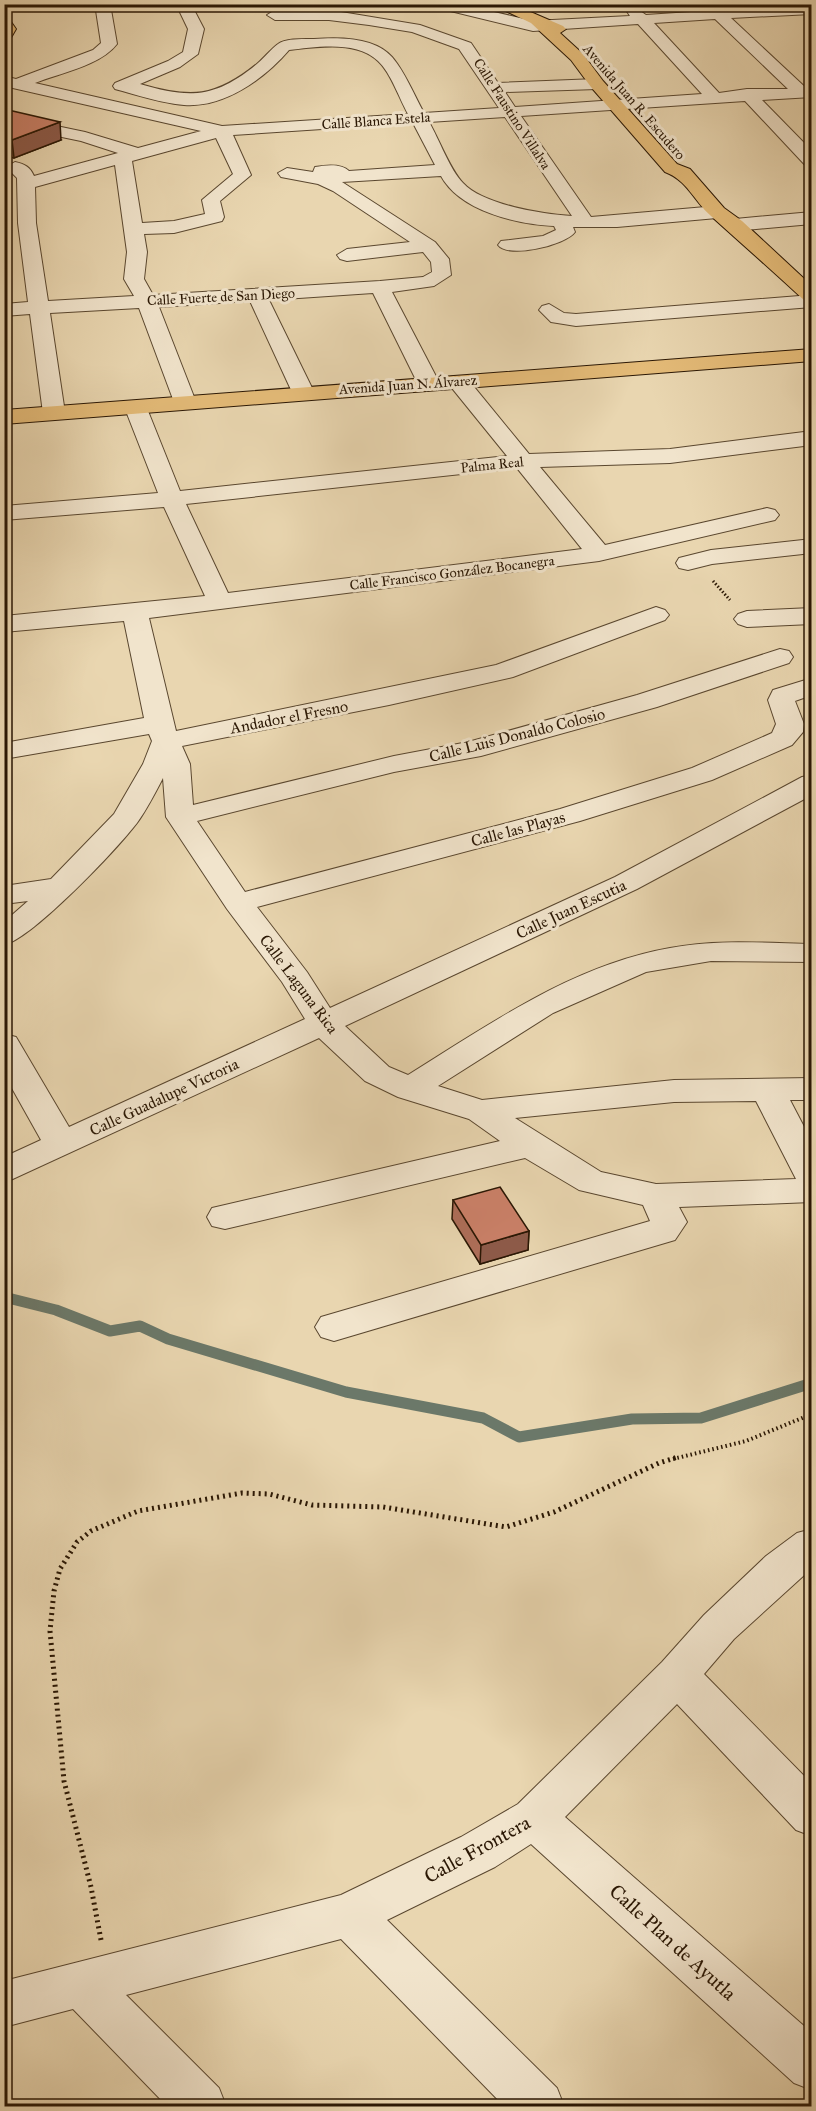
<svg xmlns="http://www.w3.org/2000/svg" width="816" height="2111" viewBox="0 0 816 2111" font-family="'IM FELL Great Primer',serif">
<style>
.lines{fill:none;stroke-linecap:round;stroke-linejoin:round}
.stream{stroke:#6b7869;stroke-width:11}
.minor-casing{stroke:#5a472f;stroke-width:2}
.major-casing{stroke:#2a1704;stroke-width:2}
.path-far2{stroke:#2a1704;stroke-width:3;stroke-dasharray:1.5 2;stroke-linecap:butt}
.path-far1{stroke:#2a1704;stroke-width:4;stroke-dasharray:1.5 3;stroke-linecap:butt}
.path{stroke:#2a1704;stroke-width:5;stroke-dasharray:2 4;stroke-linecap:butt}
.minor{fill:#f1e4cc;fill-rule:evenodd}
.major{fill:#e4bb78;fill-rule:evenodd}
.wall{fill:#ae6e59;stroke:#2a1704;stroke-width:1.5}
.shaded-wall{fill:#8d5a49;stroke:#2a1704;stroke-width:1.5}
.building{fill:#ca8068;stroke:#2a1704;stroke-width:1.5}
.labels{text-anchor:middle;dominant-baseline:central;stroke-width:6;stroke-linejoin:round;paint-order:stroke}
.far-street-label{font-size:14px;fill:#2a1704;stroke:#f1e4cc}
.street-label{font-size:16px;fill:#2a1704;stroke:#f1e4cc}
.near-street-label{font-size:20px;fill:#2a1704;stroke:#f1e4cc}
</style>
<rect width="100%" height="100%" fill="#e9d6b0"/>
<filter id="stains"><feTurbulence type="fractalNoise" baseFrequency=".00333" numOctaves="4"/><feColorMatrix values="0 0 0 0 .2 0 0 0 0 .09 0 0 0 0 .02 0 0 0 .5 -.17"/></filter>
<radialGradient id="worn" r=".72"><stop offset=".6" stop-color="#630" stop-opacity="0"/><stop offset="1" stop-color="#630" stop-opacity=".3"/></radialGradient>
<g class="lines">
<!-- stream -->
<polyline class="stream" points="4,1297 56,1310 110,1331 140,1326 168,1339 346,1392 483,1418 519,1437 632,1419 701,1418 812,1383"/>
<defs>
<g id="minor">
<path d="M 95,4 L 110,4 L 117,44 C 100,66 60,73 35,83 L 222,126 L 408,114 C 399,98 391,73 378,61 C 357,40 315,47 289,50 C 264,79 224,108 184,105 C 161,103 137,95 115,89 L 113,86 L 115,83 L 168,61 L 183,52 L 188,29 L 176,4 L 191,4 L 204,29 L 198,54 L 180,67 L 140,84 C 190,99 216,98 258,63 C 265,57 271,49 278,44 C 286,38 304,39 314,39 C 338,37 375,37 392,57 C 405,72 414,95 424,113 L 499,108 L 459,49 L 412,32 L 369,25 L 329,20 L 275,20 L 267,15 L 275,10 L 329,10 L 420,25 L 471,43 L 498,83 L 597,79 L 605,84 L 597,89 L 505,92 L 515,107 L 702,94 L 638,24 L 533,31 L 434,7 L 432,4 L 460,4 L 533,21 L 630,16 L 626,10 L 633,6 L 646,15 L 706,11 L 703,4 L 716,4 L 722,10 L 812,5 L 812,14 L 731,18 L 806,88 L 812,87 L 812,97 L 762,100 L 812,151 L 812,167 L 806,166 L 745,101 L 521,116 L 591,217 L 717,206 L 726,212 L 717,218 L 617,227 L 573,227 L 575,232 C 566,245 508,259 498,245 L 501,241 L 543,236 L 556,230 L 554,226 C 516,224 460,211 441,176 L 342,182 L 435,242 L 449,259 L 451,275 L 434,286 L 392,292 L 440,384 L 437,389 L 421,389 L 418,384 L 373,293 L 269,300 L 314,392 L 311,397 L 295,397 L 292,392 L 250,301 L 159,307 L 196,402 L 193,407 L 177,407 L 174,402 L 139,308 L 50,313 L 65,413 L 62,418 L 46,418 L 43,413 L 30,314 L 4,316 L 4,304 L 28,302 L 18,223 L 17,178 L 6,167 L 15,162 C 25,164 30,167 34,176 L 118,153 L 81,141 L 4,125 L 4,115 L 85,132 L 138,148 L 201,131 L 4,86 L 4,76 L 16,79 L 93,50 L 101,43 ZM 715,19 L 788,89 L 747,89 L 719,93 L 654,23 ZM 505,117 L 572,216 C 543,214 483,205 463,183 C 450,170 439,139 429,122 ZM 413,123 L 435,165 L 349,171 C 341,163 326,165 315,167 L 313,172 L 287,168 L 278,173 L 281,177 L 318,184 L 333,191 L 410,242 L 347,249 L 337,255 L 340,259 L 347,261 L 423,252 L 431,262 L 432,272 L 423,277 L 380,281 L 153,295 L 144,279 L 147,252 L 144,234 L 174,233 L 222,221 L 224,217 L 220,201 L 251,175 L 233,135 ZM 216,138 L 233,174 L 202,200 L 205,214 L 174,221 L 142,223 L 132,161 ZM 115,165 L 127,252 L 124,279 L 134,296 L 48,301 L 36,223 L 35,187 Z"/>
<polygon points="812,212 812,224 735,231 726,225 735,219"/>
<polygon points="812,295 812,307 576,326 551,322 539,310 542,306 549,304 564,313 576,314"/>
<path d="M 458,376 L 466,377 L 529,454 L 670,449 L 812,431 L 812,445 L 670,463 L 540,467 L 605,545 L 767,508 L 775,510 L 779,515 L 775,520 L 599,561 L 149,618 L 176,731 L 496,665 L 656,607 L 665,610 L 669,615 L 665,620 L 513,677 L 389,705 L 182,746 L 190,764 L 193,805 L 394,756 L 468,742 L 637,695 L 780,649 L 789,651 L 793,657 L 789,663 L 657,707 L 481,756 L 394,772 L 197,821 L 245,892 L 560,809 L 692,768 L 772,733 L 776,724 L 768,700 L 773,690 L 812,678 L 812,695 L 795,701 L 804,724 L 803,732 L 792,745 L 712,780 L 580,821 L 257,907 L 307,972 L 330,1008 L 615,877 L 802,777 L 812,775 L 812,795 L 637,889 L 345,1026 L 389,1067 L 408,1075 C 490,1024 573,965 670,948 C 716,939 765,943 812,944 L 812,962 L 711,961 L 646,972 L 553,1013 L 438,1086 L 482,1100 L 674,1080 L 812,1078 L 812,1100 L 790,1100 L 812,1142 L 812,1202 L 679,1207 L 687,1222 L 675,1240 L 334,1341 L 321,1337 L 315,1327 L 321,1317 L 650,1221 L 643,1205 L 579,1190 L 525,1158 L 225,1229 L 212,1226 L 207,1217 L 212,1208 L 500,1141 L 469,1119 L 398,1097 L 365,1081 L 319,1038 L 4,1183 L 4,1157 L 41,1140 L 4,1074 L 4,1034 L 16,1037 L 69,1127 L 305,1019 L 282,982 L 227,909 L 166,817 L 163,778 C 155,793 147,809 137,823 C 117,849 33,938 4,945 L 4,922 L 28,901 L 4,904 L 4,886 L 51,879 L 114,814 L 143,764 L 152,741 L 149,734 L 4,759 L 4,743 L 144,718 L 124,621 L 4,632 L 4,616 L 205,596 L 164,507 L 4,520 L 4,506 L 158,493 L 124,406 L 127,401 L 143,401 L 146,406 L 180,491 L 507,456 L 447,382 L 450,377 ZM 517,468 L 582,549 L 228,593 L 186,504 ZM 756,1101 L 796,1179 L 656,1184 L 601,1172 L 515,1118 L 674,1102 Z"/>
<polygon points="812,539 812,553 712,564 688,570 679,568 676,563 679,558 711,550"/>
<polygon points="812,608 812,624 747,627 738,624 734,619 738,614 747,611"/>
<polygon points="812,1529 812,1568 734,1639 704,1674 812,1784 812,1836 796,1830 677,1704 565,1817 812,2033 812,2090 794,2083 531,1844 495,1867 387,1920 557,2088 564,2106 504,2106 341,1939 126,1995 219,2088 226,2106 167,2106 73,2009 4,2027 4,1981 341,1895 461,1837 518,1804 662,1662 704,1615 766,1556 797,1533"/>
</g>
<g id="major">
<path d="M 491,4 L 512,4 L 563,26 L 566,29 L 560,33 L 583,54 L 603,81 L 677,164 L 690,169 L 724,208 L 742,221 L 812,286 L 812,303 L 805,301 C 774,272 742,244 711,216 C 694,201 687,180 665,172 L 591,87 L 571,60 L 531,23 Z"/>
<polygon points="4,18 9,19 16,29 9,41 4,43"/>
<polygon points="812,349 812,361 4,424 4,410"/>
</g>
</defs>
<!-- minor casing -->
<use href="#minor" class="minor-casing"/>
<!-- major casing -->
<use href="#major" class="major-casing"/>
<!-- path-far2 -->
<polyline class="path-far2" points="713,581 730,600"/>
<!-- path-far1 -->
<polyline class="path-far1" points="673,1459 746,1441 812,1414"/>
<!-- path -->
<polyline class="path" points="101,1940 91,1887 64,1781 50,1631 54,1591 60,1569 77,1542 91,1531 138,1511 242,1493 269,1494 312,1505 383,1507 506,1527 554,1512 659,1463 678,1457"/>
<!-- minor -->
<use href="#minor" class="minor"/>
<!-- major -->
<use href="#major" class="major"/>
</g>
<!-- wall -->
<g class="wall">
<polygon points="4,109 61,140 14,158 4,156"/>
<polygon points="453,1200 529,1231 528,1250 480,1264 452,1219"/>
</g>
<!-- shaded-wall -->
<g class="shaded-wall">
<polygon points="60,122 61,140 14,158 12,140"/>
<polygon points="529,1231 528,1250 480,1264 481,1245"/>
</g>
<!-- building -->
<g class="building">
<polygon points="4,109 60,122 12,140 4,138"/>
<polygon points="500,1187 529,1231 481,1245 453,1200"/>
</g>
<g class="labels">
<!-- far-street labels -->
<g class="far-street-label">
<text transform="translate(634 102) rotate(49)">Avenida Juan R. Escudero</text>
<text transform="translate(512 114) rotate(57)">Calle Faustino Villalva</text>
<text transform="translate(376 121) rotate(-4)">Calle Blanca Estela</text>
<text transform="translate(221 297) rotate(-3)">Calle Fuerte de San Diego</text>
<text transform="translate(408 385) rotate(-4)">Avenida Juan N. Álvarez</text>
<text transform="translate(492 465) rotate(-6)">Palma Real</text>
<text transform="translate(452 573) rotate(-7)">Calle Francisco González Bocanegra</text>
</g>
<!-- street labels -->
<g class="street-label">
<text transform="translate(289 717) rotate(-11)">Andador el Fresno</text>
<text transform="translate(517 735) rotate(-14)">Calle Luis Donaldo Colosio</text>
<text transform="translate(518 829) rotate(-15)">Calle las Playas</text>
<text transform="translate(571 909) rotate(-25)">Calle Juan Escutia</text>
<text transform="translate(299 984) rotate(53)">Calle Laguna Rica</text>
<text transform="translate(164 1097) rotate(-25)">Calle Guadalupe Victoria</text>
</g>
<!-- near-street labels -->
<g class="near-street-label">
<text transform="translate(477 1849) rotate(-29)">Calle Frontera</text>
<text transform="translate(673 1942) rotate(42)">Calle Plan de Ayutla</text>
</g>
</g>
<!-- margin -->
<rect width="816" height="2111" fill="none" stroke="#e9d6b0" stroke-width="24"/>
<rect x="6" y="6" width="804" height="2099" fill="none" stroke="#2a1704" stroke-width="3"/>
<rect x="12" y="12" width="792" height="2087" fill="none" stroke="#2a1704" stroke-width="1.5"/>
<rect width="100%" height="100%" filter="url(#stains)"/>
<rect width="100%" height="100%" fill="url(#worn)"/>
</svg>
